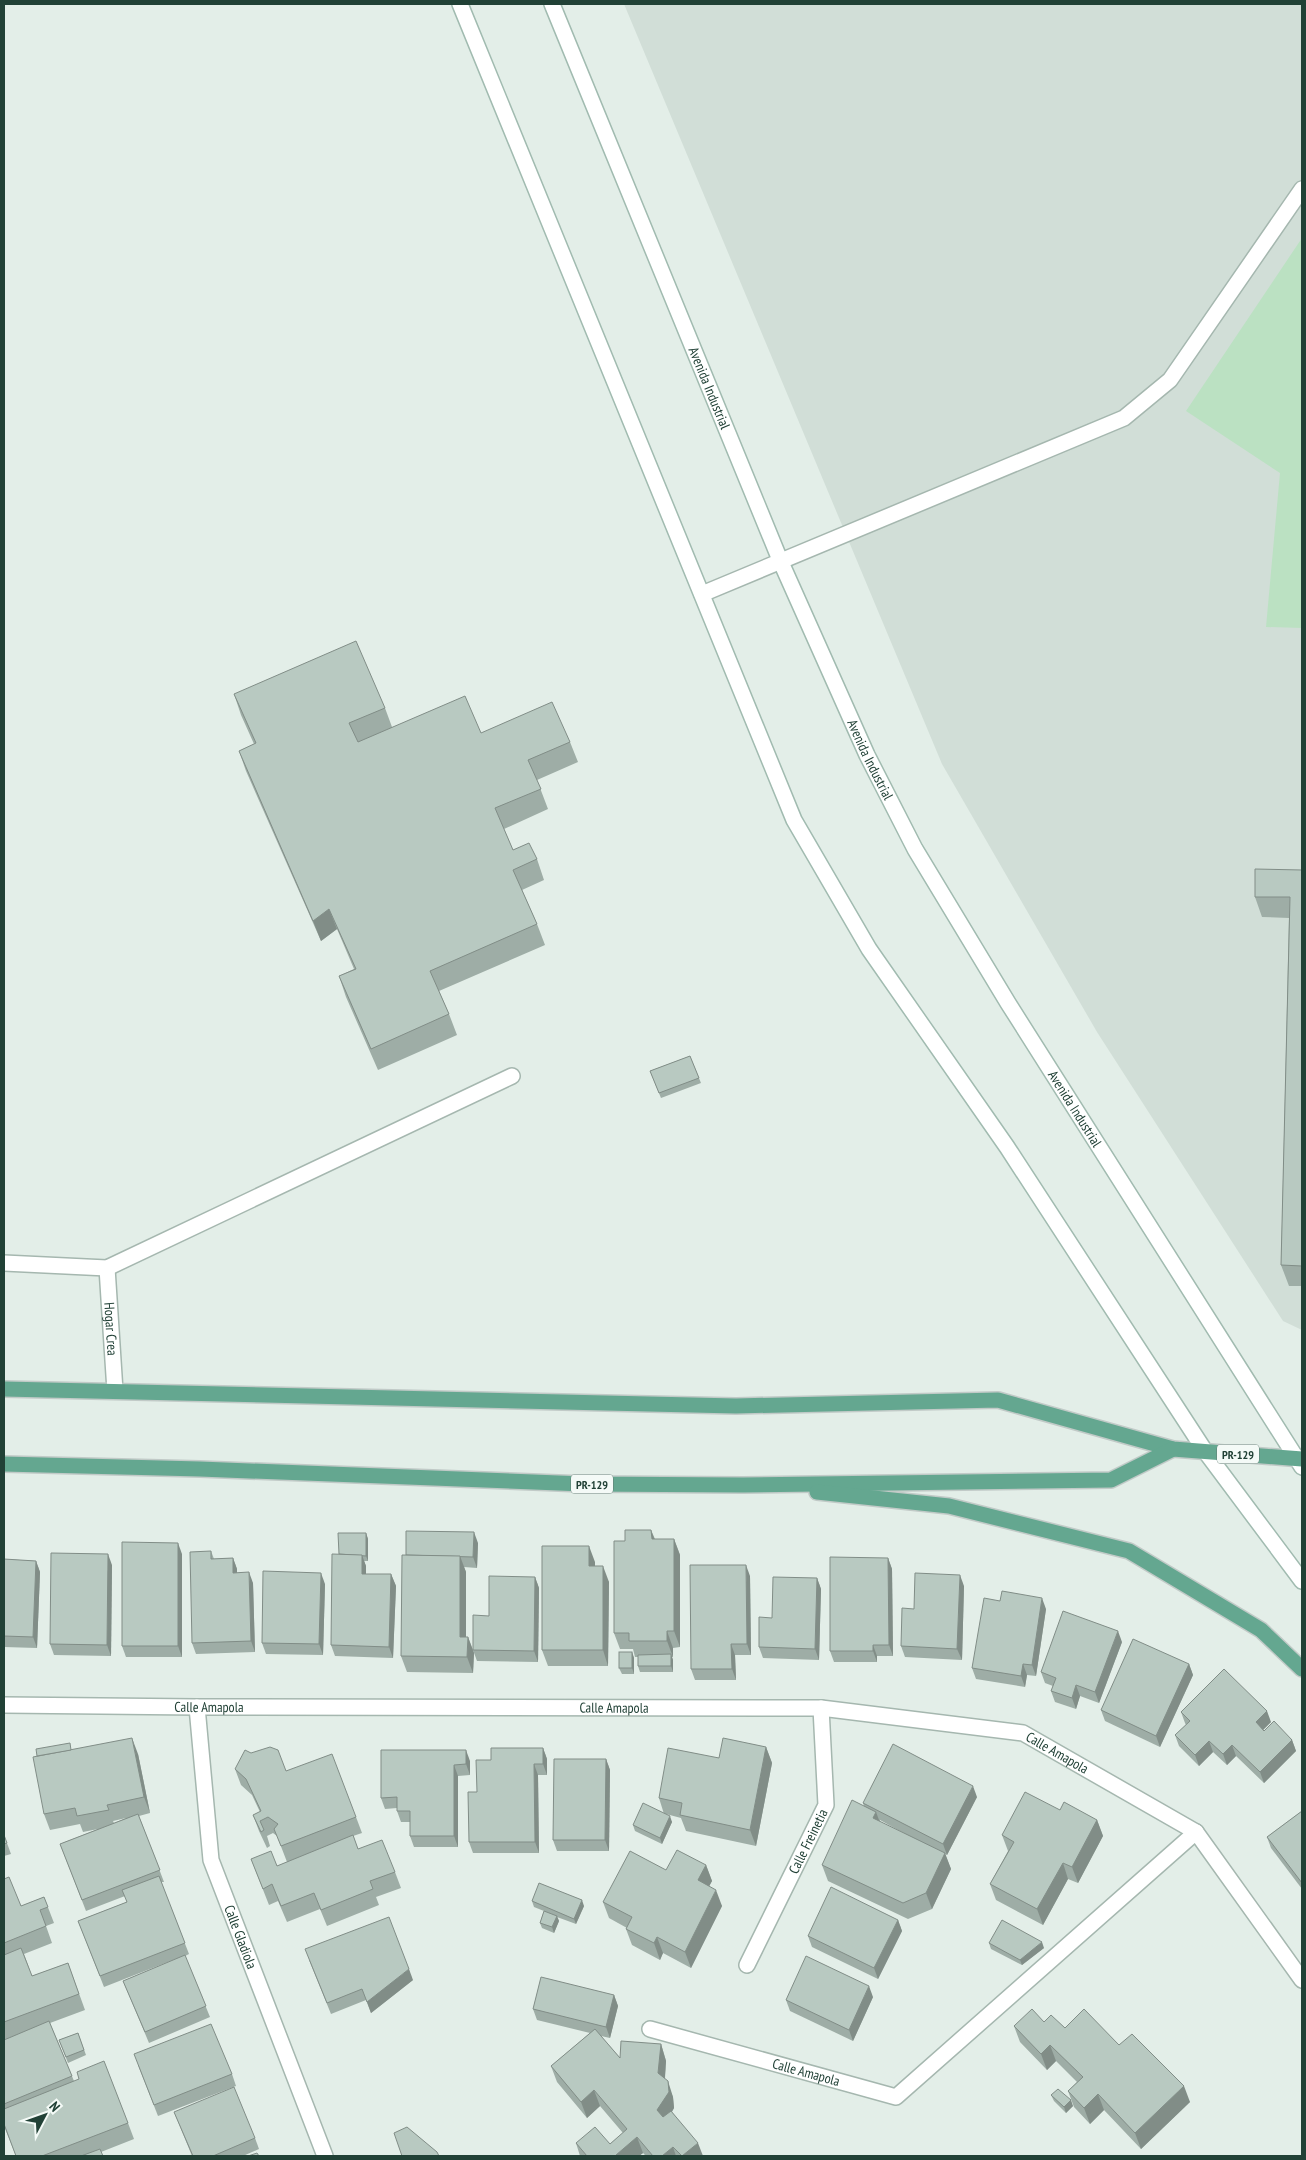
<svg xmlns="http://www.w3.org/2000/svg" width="1306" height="2160" viewBox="0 0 1306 2160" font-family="'PT Sans Narrow',sans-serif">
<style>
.built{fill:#d1ded7}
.green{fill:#bbe1c2}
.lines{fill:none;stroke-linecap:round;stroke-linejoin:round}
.street-casing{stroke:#a5b7af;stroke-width:18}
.secondary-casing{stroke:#a1bbb0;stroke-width:18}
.primary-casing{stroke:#c1cac7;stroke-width:18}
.street{stroke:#fff;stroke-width:15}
.secondary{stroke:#fff;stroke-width:15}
.primary{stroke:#64a790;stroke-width:15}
.wall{fill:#9eada6;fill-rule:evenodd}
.shaded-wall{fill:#818d87}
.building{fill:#b8c9c1;stroke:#818d87}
.labels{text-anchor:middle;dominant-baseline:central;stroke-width:5;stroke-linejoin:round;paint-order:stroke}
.shield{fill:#f4faf7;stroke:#607870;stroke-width:1}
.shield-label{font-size:12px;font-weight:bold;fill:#214136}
.street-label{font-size:14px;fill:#214136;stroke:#f4faf7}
</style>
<rect width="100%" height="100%" fill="#e3eee8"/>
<!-- built -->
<polygon class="built" points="624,4 1302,4 1302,1330 1283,1321 1097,1032 942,764"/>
<!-- green -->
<polygon class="green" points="1302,238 1302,628 1266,627 1280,473 1186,411"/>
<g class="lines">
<defs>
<g id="street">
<polyline points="702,594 1124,418 1170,380 1302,189"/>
<polyline points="4,1263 107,1268 512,1076"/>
<path id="s1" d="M 107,1268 L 115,1391"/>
<path id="s2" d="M 4,1705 L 197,1707 L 821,1708 L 1023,1733 L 1196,1832 L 1302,1980"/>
<path id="s3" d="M 197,1707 L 211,1860 L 325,2156"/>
<path id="s4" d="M 747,1965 L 826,1805 L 821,1708"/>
<path id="s5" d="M 650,2029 L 896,2097 L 1196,1832"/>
</g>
<g id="secondary">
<polyline points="460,4 794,820 869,949 1007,1147 1205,1451 1302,1581"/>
<path id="s6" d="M 552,4 L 780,560 L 867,755 L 915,849 L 1008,1003 L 1302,1467"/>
</g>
<g id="primary">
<polyline points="4,1389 736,1406 998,1400 1173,1449 1302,1459"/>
<polyline points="4,1464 200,1469 584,1484 743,1485 1111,1480 1173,1449"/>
<polyline points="817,1492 949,1506 1129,1551 1261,1630 1302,1669"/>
</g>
</defs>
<!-- street casing -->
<use href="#street" class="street-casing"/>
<!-- secondary casing -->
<use href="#secondary" class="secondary-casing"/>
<!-- primary casing -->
<use href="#primary" class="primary-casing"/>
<!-- street -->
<use href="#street" class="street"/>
<!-- secondary -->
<use href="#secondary" class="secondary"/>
<!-- primary -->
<use href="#primary" class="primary"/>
</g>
<!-- wall -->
<g class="wall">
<polygon points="234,694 385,708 392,727 481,733 570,742 578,762 537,780 548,809 504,829 513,850 537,859 544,880 522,890 537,924 545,945 439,991 449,1014 457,1035 378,1070 346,997 339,976 354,969 337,929 321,941 246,771 239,751 254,744 241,715"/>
<polygon points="1302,870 1302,1286 1289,1286 1281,1265 1289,918 1262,917 1255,897"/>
<polygon points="690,1056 701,1083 661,1098 650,1071"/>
<polygon points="651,1530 655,1539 674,1539 680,1555 680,1647 673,1648 673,1657 672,1657 673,1660 673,1672 640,1672 638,1666 638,1657 635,1657 633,1649 620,1649 614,1633 625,1541"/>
<polygon points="366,1533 368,1539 368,1561 364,1561 366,1566 366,1574 391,1574 396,1586 393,1658 335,1656 331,1645 339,1554"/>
<polygon points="478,1543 477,1568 464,1567 466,1572 466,1637 468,1637 474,1653 473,1673 407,1672 401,1656 406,1555"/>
<polygon points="211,1551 214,1559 233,1558 237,1569 237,1573 253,1583 255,1652 196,1654 192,1643"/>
<polygon points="182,1554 182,1657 126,1657 122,1646"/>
<polygon points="888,1558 892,1569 893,1656 877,1656 877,1662 834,1662 830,1651"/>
<polygon points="4,1559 36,1561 40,1572 37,1648 4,1647"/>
<polygon points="595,1562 595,1566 609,1582 608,1666 548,1666 542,1650"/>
<polygon points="112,1565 111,1656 54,1655 50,1644"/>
<polygon points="750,1576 751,1655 735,1655 736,1680 695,1680 691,1669"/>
<polygon points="535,1577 539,1588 538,1662 477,1661 473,1650 489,1616"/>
<polygon points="817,1578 821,1589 819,1660 763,1658 759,1647 772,1618"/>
<polygon points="325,1584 323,1655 266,1654 262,1643"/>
<polygon points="964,1586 962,1660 905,1657 901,1646 914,1609"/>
<polygon points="1000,1601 1046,1609 1036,1676 1027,1675 1025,1687 976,1679 972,1668"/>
<polygon points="1122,1642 1099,1703 1080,1696 1076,1709 1055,1702 1051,1691 1053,1686 1045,1683 1041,1672"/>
<polygon points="632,1652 634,1658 634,1674 622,1674 619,1668"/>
<polygon points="1189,1664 1193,1675 1160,1747 1105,1721 1101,1710"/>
<polygon points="1181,1712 1271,1722 1263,1730 1264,1731 1292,1740 1296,1751 1264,1783 1236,1756 1227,1765 1213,1752 1199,1766 1179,1746 1175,1735 1186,1725 1185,1723"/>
<polygon points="766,1747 772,1763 756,1846 686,1831 681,1818 666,1814 672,1822 662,1844 635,1831 633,1825 664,1814 659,1798 719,1758"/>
<polygon points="543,1748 547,1759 547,1775 538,1775 539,1853 473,1853 469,1842 477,1792 491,1760"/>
<path d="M 72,1750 L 138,1754 L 150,1813 L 139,1816 L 164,1882 L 161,1882 L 189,1954 L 185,1956 L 210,2017 L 149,2043 L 123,1981 L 178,1958 L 104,1987 L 78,1921 L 127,1902 L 125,1896 L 86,1911 L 60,1844 L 98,1829 L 83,1832 L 80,1824 L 50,1830 L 44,1814 ZM 126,1818 L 114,1823 L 113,1821 Z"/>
<polygon points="381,1750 470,1761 470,1775 458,1776 458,1847 414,1847 410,1836 410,1822 401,1822 397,1811 397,1808 385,1809 381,1798"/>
<polygon points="606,1759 610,1770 609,1851 557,1851 553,1840"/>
<polygon points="235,1769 286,1771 356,1817 362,1833 353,1836 358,1849 395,1872 401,1888 376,1897 379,1905 327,1926 320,1909 287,1922 278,1901 269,1905 251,1859 277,1866 287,1862 277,1836 273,1833 267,1836 270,1846 267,1848 259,1831 253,1815 260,1812 252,1795 241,1785"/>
<path d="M 977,1797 L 947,1855 L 945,1854 L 951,1869 L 932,1909 L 908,1919 L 828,1881 L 822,1865 L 864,1806 L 863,1803 ZM 880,1820 L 907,1835 L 880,1822 Z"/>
<polygon points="1060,1810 1097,1820 1103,1836 1078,1883 1068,1879 1043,1925 996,1900 990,1884 1008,1851 1002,1835"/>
<polygon points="1302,1811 1302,1889 1271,1848 1267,1837"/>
<polygon points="4,1835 11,1854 4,1856"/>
<polygon points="706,1865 712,1881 709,1886 722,1906 691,1968 663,1953 660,1960 632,1945 626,1929 627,1928 609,1918 603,1902 666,1870"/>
<polygon points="4,1879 21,1906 44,1897 54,1923 46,1926 52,1943 24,1954 32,1976 68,1963 85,2010 50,2023 74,2081 128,2123 134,2139 101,2152 103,2156 16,2156 4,2126"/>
<polygon points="532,1901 584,1906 576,1924 557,1917 559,1921 554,1933 542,1928 540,1923 544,1911 534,1907"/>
<polygon points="898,1920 902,1931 878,1979 812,1947 808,1936"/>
<polygon points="989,1943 1044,1948 1022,1965 991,1949"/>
<polygon points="309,1960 413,1980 371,2013 366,2000 331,2014"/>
<polygon points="614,1995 618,2006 610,2038 601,2036 620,2058 661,2044 666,2061 665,2079 673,2097 674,2108 672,2112 703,2156 646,2156 643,2153 639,2156 580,2156 576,2143 610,2144 623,2133 600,2106 587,2118 557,2082 551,2066 590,2033 537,2020 533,2009"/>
<polygon points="873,1997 853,2041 790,2011 786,2000"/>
<polygon points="1044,2022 1119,2045 1190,2102 1141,2149 1104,2110 1090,2124 1074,2107 1068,2091 1077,2082 1056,2061 1047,2070 1020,2042 1014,2026"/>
<polygon points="78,2033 86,2055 68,2063 59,2040"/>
<polygon points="138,2065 232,2074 236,2086 158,2116"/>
<polygon points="1051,2095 1073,2106 1066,2113 1054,2101"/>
<polygon points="174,2112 255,2138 259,2149 243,2156 192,2156"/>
</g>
<!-- shaded-wall -->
<g class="shaded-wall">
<polygon points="329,909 337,929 321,941 313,921"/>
<polygon points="651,1530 657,1546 652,1539"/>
<polygon points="474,1532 478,1543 477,1568 473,1557"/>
<polygon points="366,1533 368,1539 368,1561 366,1556"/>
<polygon points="674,1539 680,1555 680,1647 674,1631"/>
<polygon points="178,1543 182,1554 182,1657 178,1646"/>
<polygon points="589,1546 595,1562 595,1582 589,1566"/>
<polygon points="108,1554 112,1565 111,1656 107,1645"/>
<polygon points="362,1555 366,1566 366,1585 362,1574"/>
<polygon points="460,1556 466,1572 466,1653 460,1637"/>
<polygon points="233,1558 237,1569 237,1584 233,1573"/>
<polygon points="888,1558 892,1569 893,1656 889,1645"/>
<polygon points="36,1561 40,1572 37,1648 33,1637"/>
<polygon points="746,1565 750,1576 751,1655 747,1644"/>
<polygon points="603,1566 609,1582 608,1666 603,1650"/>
<polygon points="249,1572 253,1583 255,1652 251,1641"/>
<polygon points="321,1573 325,1584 323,1655 319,1644"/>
<polygon points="391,1574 396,1586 393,1658 389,1647"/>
<polygon points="960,1575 964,1586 962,1660 957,1649"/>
<polygon points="535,1577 539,1588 538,1662 534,1651"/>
<polygon points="817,1578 821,1589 819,1660 815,1649"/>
<polygon points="1042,1598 1046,1609 1036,1676 1032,1665"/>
<polygon points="667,1631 673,1648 673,1657 667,1641"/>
<polygon points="1118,1631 1122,1642 1099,1703 1095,1692"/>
<polygon points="468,1637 474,1653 473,1673 467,1657"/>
<polygon points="731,1644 735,1655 736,1680 732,1669"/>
<polygon points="873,1645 877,1656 877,1662 873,1651"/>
<polygon points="632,1652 634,1658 634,1674 632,1668"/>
<polygon points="671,1654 673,1660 673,1672 671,1666"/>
<polygon points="1023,1664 1027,1675 1025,1687 1021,1676"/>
<polygon points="1189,1664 1193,1675 1160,1747 1156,1736"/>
<polygon points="1076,1685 1080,1696 1076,1709 1072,1698"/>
<polygon points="1267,1711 1271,1722 1260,1733 1256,1722"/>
<polygon points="132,1738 138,1754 150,1813 144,1797"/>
<polygon points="1292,1740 1296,1751 1264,1783 1260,1772"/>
<polygon points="1209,1741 1213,1752 1199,1766 1195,1755"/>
<polygon points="1232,1745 1236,1756 1227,1765 1223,1754"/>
<polygon points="766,1747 772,1763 756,1846 750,1830"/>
<polygon points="543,1748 547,1759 547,1775 543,1764"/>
<polygon points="466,1750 470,1761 470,1775 466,1764"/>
<polygon points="606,1759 610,1770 609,1851 605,1840"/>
<polygon points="534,1764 538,1775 539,1853 535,1842"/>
<polygon points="454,1765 458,1776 458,1847 454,1836"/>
<polygon points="973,1786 977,1797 947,1855 943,1844"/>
<polygon points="876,1812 882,1828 873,1818"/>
<polygon points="670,1816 672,1822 662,1844 660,1838"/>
<polygon points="1097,1820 1103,1836 1078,1883 1072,1867"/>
<polygon points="945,1853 951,1869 932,1909 926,1893"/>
<polygon points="1063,1863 1068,1879 1043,1925 1037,1909"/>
<polygon points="706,1865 712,1881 704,1896 698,1880"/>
<polygon points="716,1890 722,1906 691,1968 685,1952"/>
<polygon points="582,1900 584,1906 576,1924 574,1919"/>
<polygon points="557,1916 559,1921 554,1933 552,1927"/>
<polygon points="898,1920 902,1931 878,1979 874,1968"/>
<polygon points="657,1937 663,1953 660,1960 654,1943"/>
<polygon points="1042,1942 1044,1948 1022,1965 1020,1960"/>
<polygon points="409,1969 413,1980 371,2013 367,2002"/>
<polygon points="869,1986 873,1997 853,2041 849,2030"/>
<polygon points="614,1995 618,2006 610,2038 606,2027"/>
<polygon points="661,2044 666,2061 664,2089 658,2073"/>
<polygon points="1050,2045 1056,2061 1047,2070 1041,2054"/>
<polygon points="668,2081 673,2097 674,2108 663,2126 657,2110"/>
<polygon points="1184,2086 1190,2102 1141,2149 1135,2133"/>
<polygon points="594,2090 600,2106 587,2118 581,2102"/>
<polygon points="1098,2094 1104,2110 1090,2124 1084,2108"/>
<polygon points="1071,2100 1073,2106 1066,2113 1064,2107"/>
<polygon points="637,2137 643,2153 639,2156 617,2156 616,2155"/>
<polygon points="698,2143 703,2156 682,2156"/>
<polygon points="673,2147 676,2156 662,2156"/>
</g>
<!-- building -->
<g class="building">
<polygon points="356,641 385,708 349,723 358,742 465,696 481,733 552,702 570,742 528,760 541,789 495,808 513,850 529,843 537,859 513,870 537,924 430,971 449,1014 371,1049 339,976 356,969 329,909 313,921 239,751 256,743 234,694"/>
<polygon points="1255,869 1302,870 1302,1266 1281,1265 1290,897 1255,897"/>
<polygon points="690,1056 699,1078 659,1093 650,1071"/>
<polygon points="625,1530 651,1530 652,1539 674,1539 674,1631 667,1631 667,1641 629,1641 629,1633 614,1633 614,1541 625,1541"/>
<polygon points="406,1531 474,1532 473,1557 406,1555"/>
<polygon points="338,1533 366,1533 366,1556 339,1554"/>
<polygon points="122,1542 178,1543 178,1646 122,1646"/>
<polygon points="542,1546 589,1546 589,1566 603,1566 603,1650 542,1650"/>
<polygon points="211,1551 211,1559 233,1558 233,1573 249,1572 251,1641 192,1643 190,1552"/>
<polygon points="51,1553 108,1554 107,1645 50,1644"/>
<polygon points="332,1554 362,1555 362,1574 391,1574 389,1647 331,1645"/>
<polygon points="402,1555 460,1556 460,1637 468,1637 467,1657 401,1656"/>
<polygon points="830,1557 888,1558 889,1645 873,1645 873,1651 830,1651"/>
<polygon points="4,1559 36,1561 33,1637 4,1636"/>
<polygon points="690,1565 746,1565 747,1644 731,1644 732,1669 691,1669"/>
<polygon points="263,1571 321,1573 319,1644 262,1643"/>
<polygon points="915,1573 960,1575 957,1649 901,1646 902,1608 914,1609"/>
<polygon points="489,1576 535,1577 534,1651 473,1650 473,1615 489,1616"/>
<polygon points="773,1577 817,1578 815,1649 759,1647 759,1617 772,1618"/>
<polygon points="1002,1591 1042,1598 1032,1665 1023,1664 1021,1676 972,1668 984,1598 1000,1601"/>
<polygon points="1063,1611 1118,1631 1095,1692 1076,1685 1072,1698 1051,1691 1056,1678 1041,1672"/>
<polygon points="1133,1639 1189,1664 1156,1736 1101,1710"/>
<rect x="619" y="1652" width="13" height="16"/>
<polygon points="671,1654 671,1666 638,1666 638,1655"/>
<polygon points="1224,1669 1267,1711 1256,1722 1264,1731 1274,1721 1292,1740 1260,1772 1232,1745 1223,1754 1209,1741 1195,1755 1175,1735 1190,1721 1181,1712"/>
<polygon points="132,1738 144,1797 107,1805 109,1810 77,1816 75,1808 44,1814 33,1757"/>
<polygon points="723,1738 766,1747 750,1830 680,1815 682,1803 659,1798 668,1748 719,1758"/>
<polygon points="70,1743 71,1750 37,1756 36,1749"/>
<polygon points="893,1744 973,1786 943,1844 863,1803"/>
<polygon points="270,1747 278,1750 286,1771 332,1754 356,1817 281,1846 274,1829 278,1824 268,1817 260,1821 264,1830 261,1832 253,1815 261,1811 246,1779 235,1769 245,1750 251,1753"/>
<polygon points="491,1748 543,1748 543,1764 534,1764 535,1842 469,1842 468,1792 477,1792 476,1760 491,1760"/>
<polygon points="381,1750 466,1750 466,1764 454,1765 454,1836 410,1836 410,1811 397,1811 397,1797 381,1798"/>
<polygon points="554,1759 606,1759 605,1840 553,1840"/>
<polygon points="1025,1792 1060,1810 1064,1802 1097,1820 1072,1867 1063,1863 1037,1909 990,1884 1014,1842 1002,1835"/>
<polygon points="852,1800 876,1812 873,1818 945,1853 926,1893 903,1903 822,1865"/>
<polygon points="643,1803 670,1816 660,1838 633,1825"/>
<polygon points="1302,1811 1302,1883 1267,1837"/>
<polygon points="138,1814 160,1870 82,1900 60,1844"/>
<polygon points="4,1835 7,1843 4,1844"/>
<polygon points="353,1835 358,1849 382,1840 395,1872 370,1881 373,1889 321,1910 314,1893 281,1906 272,1884 263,1889 251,1859 271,1851 277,1866"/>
<polygon points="677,1850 706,1865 698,1880 716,1890 685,1952 657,1937 654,1943 626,1929 632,1917 603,1902 630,1851 666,1870"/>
<polygon points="159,1876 185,1943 100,1976 78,1921 127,1902 122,1890"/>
<polygon points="9,1877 21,1906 44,1897 48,1907 40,1910 46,1926 4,1943 4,1879"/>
<polygon points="539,1883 582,1900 574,1919 532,1901"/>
<polygon points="831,1887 898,1920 874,1968 808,1936"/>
<polygon points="544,1911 557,1916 552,1927 540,1923"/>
<polygon points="389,1917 409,1969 367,2002 362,1989 327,2003 305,1949"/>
<polygon points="1002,1920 1042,1942 1020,1960 989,1943"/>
<polygon points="21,1948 32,1976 68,1963 79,1994 4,2022 4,1955"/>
<polygon points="185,1955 206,2006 145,2032 123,1981"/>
<polygon points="806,1956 869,1986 849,2030 786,2000"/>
<polygon points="541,1977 614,1995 606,2027 533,2009"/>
<polygon points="1032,2009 1044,2022 1051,2015 1065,2028 1084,2009 1119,2045 1132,2034 1184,2086 1135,2133 1098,2094 1084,2108 1068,2091 1083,2077 1050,2045 1041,2054 1014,2026"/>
<polygon points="49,2021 72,2076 4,2104 4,2040"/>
<polygon points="211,2024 232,2074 154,2105 134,2054"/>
<polygon points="595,2029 620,2058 621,2041 661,2044 658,2073 668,2081 669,2092 657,2110 663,2117 671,2111 698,2143 682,2156 673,2147 662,2156 653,2156 637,2137 616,2155 617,2156 587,2156 576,2143 595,2127 610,2144 627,2129 594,2090 581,2102 551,2066"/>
<polygon points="78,2033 84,2050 66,2057 59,2040"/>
<polygon points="104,2061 128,2123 42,2156 16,2156 4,2124 4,2109 79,2079 77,2072"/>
<polygon points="234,2087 255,2138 213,2156 193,2156 174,2112"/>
<polygon points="1058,2089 1071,2100 1064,2107 1051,2095"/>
<polygon points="407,2127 437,2152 439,2156 402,2156 394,2133"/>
<polygon points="100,2149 103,2156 81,2156"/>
<polygon points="257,2153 259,2156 248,2156"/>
</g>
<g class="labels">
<!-- shield labels -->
<g class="shield">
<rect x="1217" y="1444.5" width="42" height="19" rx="4"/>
<rect x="571" y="1474.5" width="42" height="19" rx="4"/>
</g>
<g class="shield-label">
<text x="1238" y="1454">PR-129</text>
<text x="592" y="1484">PR-129</text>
</g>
<!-- street labels -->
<g class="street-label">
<text stroke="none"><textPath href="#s6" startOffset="415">Avenida Industrial</textPath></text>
<text stroke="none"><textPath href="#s6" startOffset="820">Avenida Industrial</textPath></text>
<text stroke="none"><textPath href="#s6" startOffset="1225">Avenida Industrial</textPath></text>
<text stroke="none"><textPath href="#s1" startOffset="61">Hogar Crea</textPath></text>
<text stroke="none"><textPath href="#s2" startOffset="205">Calle Amapola</textPath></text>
<text stroke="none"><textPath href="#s2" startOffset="610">Calle Amapola</textPath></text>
<text stroke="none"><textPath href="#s2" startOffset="1060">Calle Amapola</textPath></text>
<text stroke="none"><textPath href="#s4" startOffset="138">Calle Freinetia</textPath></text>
<text stroke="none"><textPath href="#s3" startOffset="236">Calle Gladiola</textPath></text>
<text stroke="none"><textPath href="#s5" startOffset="162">Calle Amapola</textPath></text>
</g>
</g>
<!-- border -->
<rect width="1306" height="2160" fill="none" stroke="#214136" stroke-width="10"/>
<!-- north arrow -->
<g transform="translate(45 2115) rotate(49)" stroke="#f4faf7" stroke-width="4" paint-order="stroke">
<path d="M0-4L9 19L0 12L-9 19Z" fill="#214136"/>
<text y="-8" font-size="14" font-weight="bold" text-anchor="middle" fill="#214136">N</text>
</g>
</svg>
